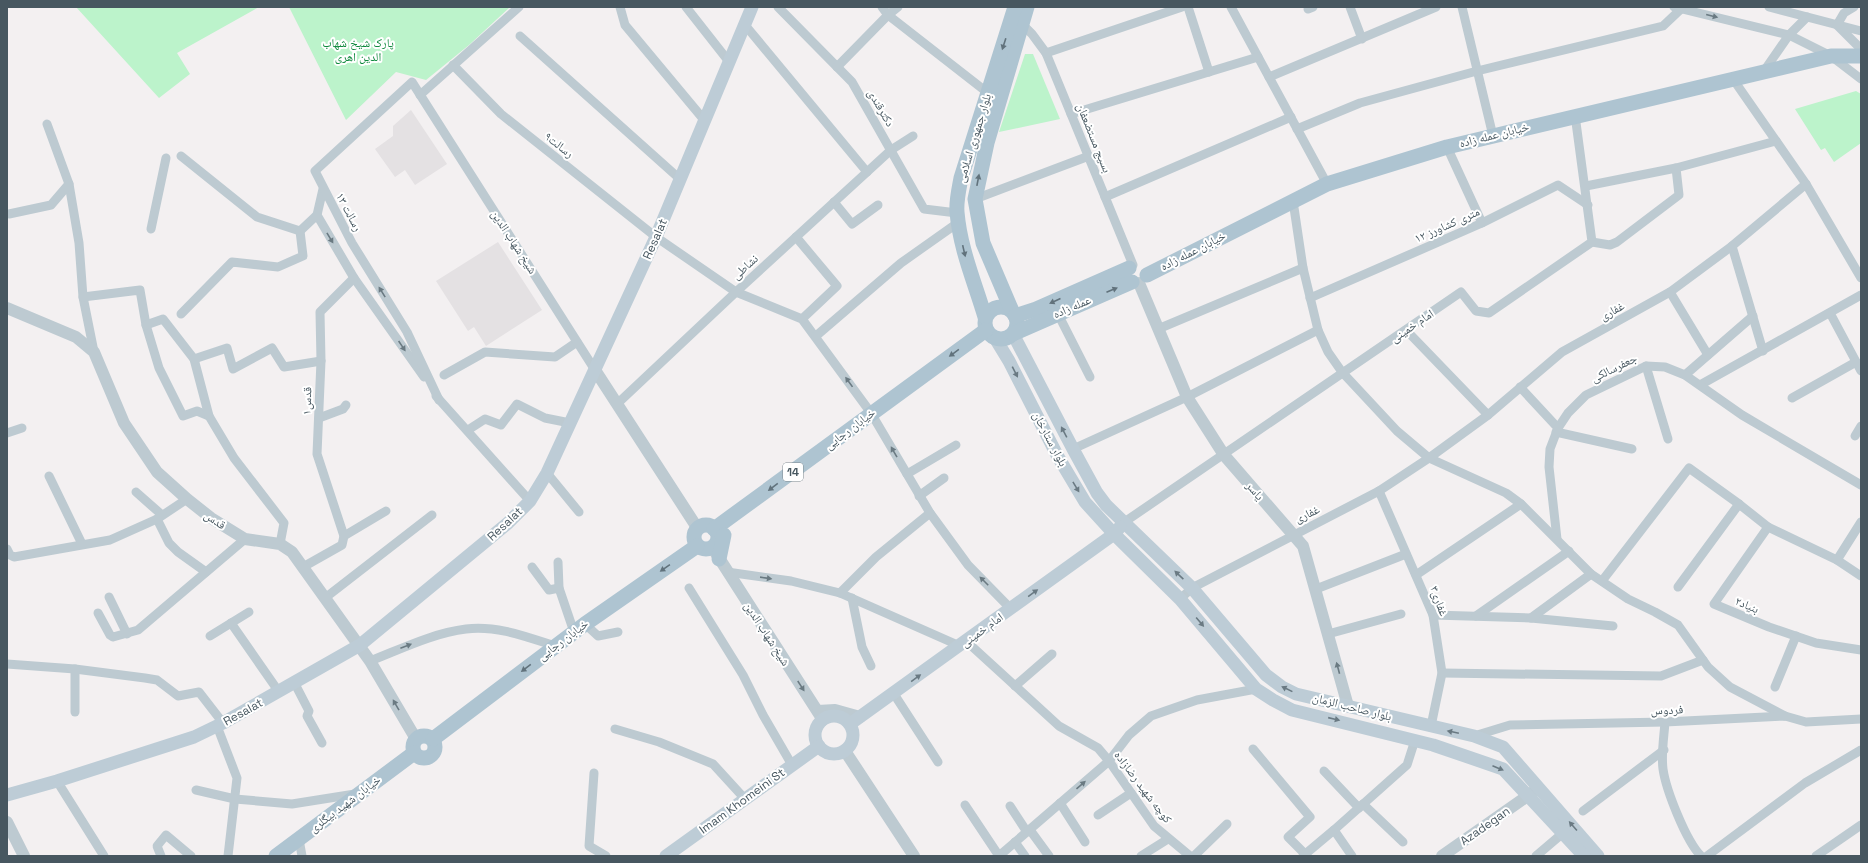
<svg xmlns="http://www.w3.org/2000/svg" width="1868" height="863" viewBox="0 0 1868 863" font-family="'Space Grotesk','Noto Naskh Arabic',sans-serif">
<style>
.education{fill:#e4e1e3}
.green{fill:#bcf3cb}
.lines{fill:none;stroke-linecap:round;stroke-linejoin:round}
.minor{stroke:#bdcad1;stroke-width:9}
.tertiary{stroke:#bdcad1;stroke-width:12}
.secondary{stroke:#bdccd6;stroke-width:13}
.primary{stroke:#aec4d1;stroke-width:15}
.oneway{fill:#6a7a82}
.oneway2{fill:#61727c}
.oneway3{fill:#6a7a83}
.labels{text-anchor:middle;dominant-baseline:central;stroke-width:4;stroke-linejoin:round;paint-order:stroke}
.shield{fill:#fff;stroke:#7e8990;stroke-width:1}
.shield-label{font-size:11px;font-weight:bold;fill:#475760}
.park-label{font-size:12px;fill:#0f893d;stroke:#fff}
.street-label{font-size:12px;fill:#475760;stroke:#fff}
</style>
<rect width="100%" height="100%" fill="#f3f0f1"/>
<!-- education -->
<g class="education">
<polygon points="411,110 447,164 415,185 405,170 395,177 375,149 393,136 393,126"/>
<polygon points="498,242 542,310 486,346 474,327 468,331 436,281"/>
</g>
<!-- green -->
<g class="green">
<polygon points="76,7 259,7 177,53 190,74 159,98"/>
<polygon points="289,7 510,7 469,45 426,80 396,72 346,120"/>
<polygon points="1025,54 1033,54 1060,119 999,132"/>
<polygon points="1856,91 1861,94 1861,143 1834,162 1825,148 1821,150 1795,109"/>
</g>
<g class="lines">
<!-- minor -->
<g class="minor">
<polyline points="620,7 625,25 705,121"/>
<polyline points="686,7 730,63"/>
<polyline points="778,7 852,82 924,209 957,213"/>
<polyline points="882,7 888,15 988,93"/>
<polyline points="1188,7 1209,72"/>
<polyline points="1231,7 1327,184"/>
<polyline points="1350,7 1362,39"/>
<polyline points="1462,7 1493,136"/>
<polyline points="1674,7 1789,35 1831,56 1861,79"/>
<polyline points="1769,7 1861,31"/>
<polyline points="1854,7 1844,13 1837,25 1861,49"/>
<polyline points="1308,9 1313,7"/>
<polyline points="745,25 867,172"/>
<polyline points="1023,25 1032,34 1046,53 1133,265"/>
<polyline points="520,36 681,180"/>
<polyline points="1046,53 1182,7"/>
<polyline points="453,65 501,114 656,237 736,292 802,319 871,413 930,513 968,565 1011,609"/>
<polyline points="837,67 888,15 898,7"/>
<polyline points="1764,71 1789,35 1807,17"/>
<polyline points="1269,77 1436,7"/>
<polyline points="1733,79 1806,184 1861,278"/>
<polyline points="420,95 519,7"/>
<polyline points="1071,114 1258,57"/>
<polyline points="47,124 69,184 79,243 83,297 94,352"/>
<polyline points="1297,129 1360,103 1477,71 1663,26 1681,9"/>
<polyline points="1447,147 1482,223"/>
<polyline points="181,156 257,217 300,231 317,215"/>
<polyline points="1586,186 1676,168 1776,141"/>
<polyline points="323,189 317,215 354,278 424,377"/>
<polyline points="1105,197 1291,117"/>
<polyline points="975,199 1089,156"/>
<polyline points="1293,201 1303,268 1318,330 1328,352 1342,372 1397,431 1429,458 1506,493 1521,504 1591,574 1628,599 1655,612 1678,625 1708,667 1730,687 1785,716"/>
<polyline points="834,202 852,224 878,205"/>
<polyline points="9,214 51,205 69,184"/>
<polyline points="151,229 166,158"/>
<polyline points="796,237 837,286 802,319"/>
<polyline points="1592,242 1610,245 1617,242 1679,195 1676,168"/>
<polyline points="1732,246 1763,351"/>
<polyline points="1670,292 1708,355"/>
<polyline points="83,297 140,290 146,325 159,368 183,416 197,411 209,416"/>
<polyline points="1310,298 1482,223 1558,185 1588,205"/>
<polyline points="1830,313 1861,371"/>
<polyline points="181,314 232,262 278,267 303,256 300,231"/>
<polyline points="1058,314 1090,377"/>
<polyline points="146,325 163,319 194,359 209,416 234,458 284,523 280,544"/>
<polyline points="1158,329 1303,268"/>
<polyline points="1406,330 1488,415"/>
<polyline points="816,336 901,263 959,222"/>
<polyline points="194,359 227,348 233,369 272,348 284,367 321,361"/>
<polyline points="1646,366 1668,439"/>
<polyline points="444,375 485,352 555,357 577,342"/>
<polyline points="1685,375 1753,316"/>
<polyline points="1700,385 1861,295"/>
<polyline points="1520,387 1558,428"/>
<polyline points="436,396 530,501"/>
<polyline points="1792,398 1856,362"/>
<polyline points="439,400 407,332 352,243 315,171 412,82 595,370"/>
<polyline points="617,404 736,292 891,150 913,136"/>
<polyline points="319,418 343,409 346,405"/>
<polyline points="468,430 485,419 501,425 517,404 545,418 570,423"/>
<polyline points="1556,432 1632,449"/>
<polyline points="7,433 22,428"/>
<polyline points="1855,436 1861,426"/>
<polyline points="1073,449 1187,397 1318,330"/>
<polyline points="547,473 579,512"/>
<polyline points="907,474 956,445"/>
<polyline points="49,476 82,544"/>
<polyline points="1379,491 1433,615 1442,673 1431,726"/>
<polyline points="136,492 162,515"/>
<polyline points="919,496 944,478"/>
<polyline points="157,519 169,543 178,552 206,572"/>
<polyline points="1123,523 1461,292 1476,311 1489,313 1592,242 1575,115"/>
<polyline points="1768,527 1714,604 1769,627 1816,643 1861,650"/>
<polyline points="344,536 386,511"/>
<polyline points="1557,539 1549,467 1550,449 1558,428 1568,413 1586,395 1646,366 1665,367 1685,375 1742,415 1861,485"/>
<polyline points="7,549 10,555 14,557 110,540 157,519 187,499"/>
<polyline points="1837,560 1861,522"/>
<polyline points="558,562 559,588 574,632"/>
<polyline points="303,567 342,545 344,536 317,454 321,361 320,312 354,278"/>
<polyline points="532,567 549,590 559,588"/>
<polyline points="727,572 791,581 840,593 960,646"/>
<polyline points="1416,575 1521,504"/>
<polyline points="1602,581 1689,468 1739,504 1768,527 1837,560 1861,576"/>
<polyline points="1678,587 1739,504"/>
<polyline points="689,588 743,675 763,715 792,765"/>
<polyline points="1316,589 1406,554"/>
<polyline points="840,593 876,557 930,513"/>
<polyline points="109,597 127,634"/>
<polyline points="325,598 432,515"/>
<polyline points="852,598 862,647 871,666"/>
<polyline points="1180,599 1192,588 1379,491 1429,458 1488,415 1562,352 1670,292 1732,246 1806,184"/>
<polyline points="98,613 110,635 113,637 138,630 245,539"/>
<polyline points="1433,615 1531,618 1613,626"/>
<polyline points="1476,616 1569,551"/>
<polyline points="1531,618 1591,574"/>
<polyline points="231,623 279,692"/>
<polyline points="585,624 598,636 618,632"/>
<polyline points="1328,634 1401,614"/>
<polyline points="210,636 249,612"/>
<polyline points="966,641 1059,726 1098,748 1109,761 1154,826 1190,856"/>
<path d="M 370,661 C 401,649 433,633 466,629 C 496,625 527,637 555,646"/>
<polyline points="7,664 75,669 145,678 157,680 178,696 199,692 223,723"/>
<polyline points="1442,673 1661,676 1703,660"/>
<polyline points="294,682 309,711 307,716 322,743"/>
<polyline points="1015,686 1052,654"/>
<polyline points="1775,687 1796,636"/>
<polyline points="894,694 938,762"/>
<polyline points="75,712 75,669"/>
<path d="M 1665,722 C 1664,737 1661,754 1663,769 C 1666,790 1686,841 1701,856"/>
<polyline points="217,726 237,778 228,856"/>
<polyline points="615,729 659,742 713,764 745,799"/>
<polyline points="1474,736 1510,725 1665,722 1785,716 1806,722 1861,719"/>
<polyline points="1253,749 1310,817 1288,837 1305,854"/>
<polyline points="1324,771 1359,808"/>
<polyline points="594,773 589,846 606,856"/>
<polyline points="57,781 104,856"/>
<polyline points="196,790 235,799 292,804 355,794"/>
<polyline points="1060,803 1085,842"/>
<polyline points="1363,804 1403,842"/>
<polyline points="965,805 999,856"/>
<polyline points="1010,806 1027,832"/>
<polyline points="1583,811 1664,750"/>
<polyline points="1098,815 1131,793"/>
<polyline points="1030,830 1049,856"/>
<polyline points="1334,830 1352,856"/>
<polyline points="299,839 302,856"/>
<polyline points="1015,842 1025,856"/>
<polyline points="161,856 157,846 166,835 191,856"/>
<polyline points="999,856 1109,761 1129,735 1151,716 1197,700 1256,689"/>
<polyline points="1141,856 1168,839"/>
<polyline points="1194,856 1227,824"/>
<polyline points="1303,856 1334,830 1407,765 1415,740"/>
<polyline points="1536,856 1563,833"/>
<polyline points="1707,856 1805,783 1861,750"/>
<polyline points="1816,856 1861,825"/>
</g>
<!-- tertiary -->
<g class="tertiary">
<polyline points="1139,283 1187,397 1224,455 1303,546 1348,706"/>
<polyline points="7,308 76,337 94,352 124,423 157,472 187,499 211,518 245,539 280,544 292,552 370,661 416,739"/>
<polyline points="595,370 698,529"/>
<polyline points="712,547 823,720"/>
<polyline points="818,711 835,710 860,717"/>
<polyline points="845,751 914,856"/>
<polyline points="7,822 24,856"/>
<polyline points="1442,856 1536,790"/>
</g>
<!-- secondary -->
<g class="secondary">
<polyline points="1013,334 1073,449 1097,493 1106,505 1192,588 1266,675 1282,687 1296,694 1474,736 1503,747 1598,856"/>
<polyline points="995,338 1009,361 1057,455 1085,502 1114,534 1180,599 1256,689 1273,700 1292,710 1433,745 1503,769 1584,856"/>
<circle cx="834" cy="735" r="19"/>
<polyline points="850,724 1114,534 1120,527"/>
<polyline points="7,795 57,781 194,737 223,723 360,645 508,523 530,501 547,473 656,237 752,7"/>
<polyline points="666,856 819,746"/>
</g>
<!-- primary -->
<g class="primary">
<polyline points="1147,275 1327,184 1447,147 1831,56 1861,56"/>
<circle cx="1001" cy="323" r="16"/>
<polyline points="1012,311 983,243 975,199 987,143 1027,7"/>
<polyline points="1015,316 1036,309 1129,268"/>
<path d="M 985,317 C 975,283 960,249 957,212 C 956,201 959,189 961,178 L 1015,7"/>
<polyline points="1013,334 1132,282"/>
<circle cx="706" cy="537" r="12"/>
<polyline points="714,529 986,330"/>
<polyline points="719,559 724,535"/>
<circle cx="424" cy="747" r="11"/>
<polyline points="433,739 585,624 697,546"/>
<polyline points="276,856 414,753"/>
</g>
</g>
<!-- one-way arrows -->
<defs><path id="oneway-solid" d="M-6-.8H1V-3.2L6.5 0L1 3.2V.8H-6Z"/></defs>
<g class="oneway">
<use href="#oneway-solid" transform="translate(1712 16) rotate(14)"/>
<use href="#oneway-solid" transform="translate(330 238) rotate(59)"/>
<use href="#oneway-solid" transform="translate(382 292) rotate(-122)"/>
<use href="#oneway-solid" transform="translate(402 346) rotate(56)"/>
<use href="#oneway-solid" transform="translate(849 382) rotate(-126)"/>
<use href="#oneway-solid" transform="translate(894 452) rotate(-120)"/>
<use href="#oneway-solid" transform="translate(766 578) rotate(8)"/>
<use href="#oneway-solid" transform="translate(984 581) rotate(-135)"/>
<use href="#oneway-solid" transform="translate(406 646) rotate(-21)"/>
<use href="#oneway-solid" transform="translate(1338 668) rotate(-105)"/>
<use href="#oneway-solid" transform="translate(801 686) rotate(57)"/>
<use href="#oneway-solid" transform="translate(396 705) rotate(-120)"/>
<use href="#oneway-solid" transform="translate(1081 785) rotate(-41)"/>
</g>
<g class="oneway2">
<use href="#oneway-solid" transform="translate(1004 44) rotate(108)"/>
<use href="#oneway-solid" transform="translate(978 180) rotate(-79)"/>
<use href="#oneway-solid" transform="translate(964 251) rotate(77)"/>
<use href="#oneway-solid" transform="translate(1112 290) rotate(-23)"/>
<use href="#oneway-solid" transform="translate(1055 301) rotate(156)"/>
<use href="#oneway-solid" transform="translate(954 353) rotate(144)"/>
<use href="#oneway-solid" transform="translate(773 487) rotate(143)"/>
<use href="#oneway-solid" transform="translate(665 568) rotate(145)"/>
<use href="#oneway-solid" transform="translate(526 668) rotate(143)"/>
</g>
<g class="oneway3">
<use href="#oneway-solid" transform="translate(1015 372) rotate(63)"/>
<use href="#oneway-solid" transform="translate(1064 432) rotate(-118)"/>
<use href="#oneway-solid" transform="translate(1076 487) rotate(59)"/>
<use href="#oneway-solid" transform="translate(1179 575) rotate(-137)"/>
<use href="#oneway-solid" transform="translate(1033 593) rotate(-36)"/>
<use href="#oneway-solid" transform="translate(1200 622) rotate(50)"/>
<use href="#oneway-solid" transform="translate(916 678) rotate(-36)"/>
<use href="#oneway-solid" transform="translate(1287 689) rotate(-154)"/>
<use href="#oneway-solid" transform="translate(1334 719) rotate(13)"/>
<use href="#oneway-solid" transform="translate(1453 732) rotate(-168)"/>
<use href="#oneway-solid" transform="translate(1498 768) rotate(23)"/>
<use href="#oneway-solid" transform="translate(1573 826) rotate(-131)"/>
</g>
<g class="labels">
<!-- shield labels -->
<rect class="shield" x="783" y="463" width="20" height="18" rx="3"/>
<g class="shield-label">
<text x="793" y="472">14</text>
</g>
<!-- park labels -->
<g class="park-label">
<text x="358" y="43">پارک شیخ شهاب<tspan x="358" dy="14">الدین اهری</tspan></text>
</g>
<!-- street labels -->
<g class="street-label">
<text transform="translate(881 108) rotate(60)">دکترقندی</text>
<text transform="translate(1494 135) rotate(-14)">خیابان عمله زاده</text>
<text transform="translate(974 138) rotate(-73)">بلوار جمهوری اسلامی</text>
<text transform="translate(1094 138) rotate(68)">بسیج مستضعفان</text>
<text transform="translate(559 145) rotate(38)">رسالت۹</text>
<text transform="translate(349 212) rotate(62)">رسالت ۱۳</text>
<text transform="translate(1447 225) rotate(-24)">۱۲ متری کشاورز</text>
<text transform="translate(655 239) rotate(-66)">Resalat</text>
<text transform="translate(514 242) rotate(57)">شیخ شهاب الدین</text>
<text transform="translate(1193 251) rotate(-27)">خیابان عمله زاده</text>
<text transform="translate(745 267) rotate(-42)">نشاطی</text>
<text transform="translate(1072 307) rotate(-23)">عمله زاده</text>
<text transform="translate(1612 311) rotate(-29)">غفاری</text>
<text transform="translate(1412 326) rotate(-34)">امام خمینی</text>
<text transform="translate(1614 368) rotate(-26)">جعفرسالکی</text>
<text transform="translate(307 401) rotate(-88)">قدس۱</text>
<text transform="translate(850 429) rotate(-37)">خیابان رجایی</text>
<text transform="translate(1050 439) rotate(62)">بلوار ستارخان</text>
<text transform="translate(1255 491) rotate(50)">یاسر</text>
<text transform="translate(1307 514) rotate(-25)">غفاری</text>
<text transform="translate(215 520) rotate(34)">قدس</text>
<text transform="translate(505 524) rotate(-43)">Resalat</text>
<text transform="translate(1439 601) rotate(70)">غفاری۳</text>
<text transform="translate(1747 605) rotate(23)">بنیاد۲</text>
<text transform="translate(982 630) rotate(-36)">امام خمینی</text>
<text transform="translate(767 634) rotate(57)">شیخ شهاب الدین</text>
<text transform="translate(563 640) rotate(-37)">خیابان رجایی</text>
<text transform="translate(1352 707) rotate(14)">بلوار صاحب الزمان</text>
<text transform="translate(1667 710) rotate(-2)">فردوس</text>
<text transform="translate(243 712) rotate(-29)">Resalat</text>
<text transform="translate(1143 787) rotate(53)">کوچه شهید رضازاده</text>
<text transform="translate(742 801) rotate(-36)">Imam Khomeini St</text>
<text transform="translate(345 804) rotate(-37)">خیابان شهید بیگلری</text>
<text transform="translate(1485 826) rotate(-35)">Azadegan</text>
</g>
</g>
<!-- border -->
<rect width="1868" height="863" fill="none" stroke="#475760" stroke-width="16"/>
</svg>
